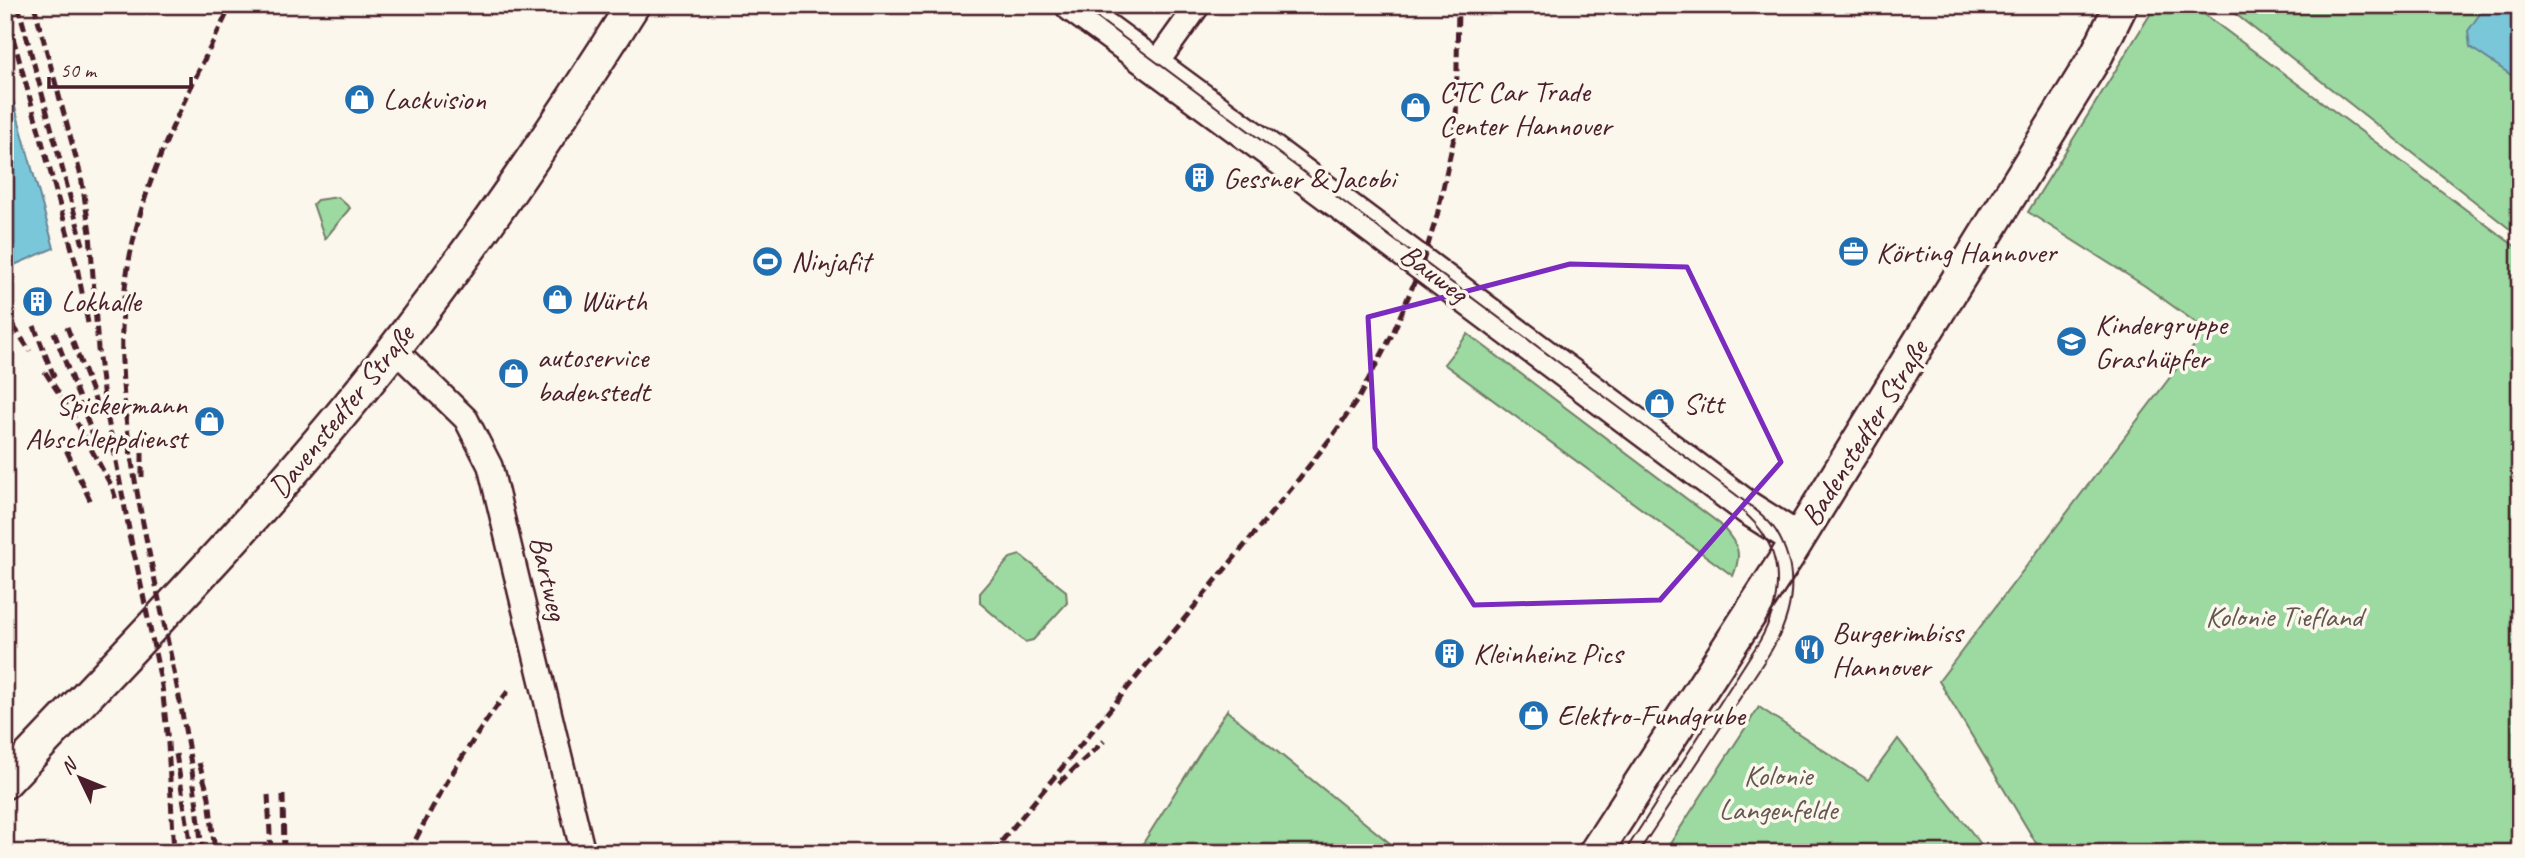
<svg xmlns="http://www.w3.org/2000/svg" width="2525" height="858" viewBox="0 0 2525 858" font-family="Caveat,sans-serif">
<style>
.green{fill:#9cdaa2;stroke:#737c66;stroke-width:2}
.water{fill:#7ac7da;stroke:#678494;stroke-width:2}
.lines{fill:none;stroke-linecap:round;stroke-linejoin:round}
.street-casing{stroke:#4a1f2b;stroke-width:28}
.secondary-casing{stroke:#4a1f2b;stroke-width:37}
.street{stroke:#fbf7ec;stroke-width:23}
.secondary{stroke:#fbf7ec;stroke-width:32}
.tram{stroke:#4a1f2b;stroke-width:2}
.rail{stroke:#4a1f2b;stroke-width:5;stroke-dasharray:10 5;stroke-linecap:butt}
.marked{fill:none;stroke:#7b2cbf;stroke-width:5;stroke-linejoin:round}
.labels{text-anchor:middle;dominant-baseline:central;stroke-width:7;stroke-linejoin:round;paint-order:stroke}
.poi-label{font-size:30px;fill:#4a1f2b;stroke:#fbf7ec;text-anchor:start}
.street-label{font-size:30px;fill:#4a1f2b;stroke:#fbf7ec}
.park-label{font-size:30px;fill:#63574f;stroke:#fbf7ec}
</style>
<rect width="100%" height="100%" fill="#fbf7ec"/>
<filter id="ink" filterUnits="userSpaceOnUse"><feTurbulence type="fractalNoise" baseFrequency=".0143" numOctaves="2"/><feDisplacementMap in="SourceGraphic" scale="14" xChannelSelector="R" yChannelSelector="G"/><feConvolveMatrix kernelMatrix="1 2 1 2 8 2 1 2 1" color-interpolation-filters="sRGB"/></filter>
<g filter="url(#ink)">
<!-- green -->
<g class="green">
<polygon points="2156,5 2192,5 2520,250 2520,853 2042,853 1939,681 2206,330 2145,286 2028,212"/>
<polygon points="2224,5 2520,5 2520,237"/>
<polygon points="338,197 350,208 325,239 313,204 317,200"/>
<path d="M 1468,334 L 1720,524 C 1736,543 1744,550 1733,576 L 1444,364 Z"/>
<polygon points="1020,555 1066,591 1067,603 1033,640 1025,642 980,603 980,593 1010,558"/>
<polygon points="1759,707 1868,780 1898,739 1988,853 1664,853"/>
<polygon points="1227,710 1227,711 1402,853 1137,853"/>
</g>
<!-- water -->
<g class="water">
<polygon points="2486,5 2520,5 2520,81 2470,47 2468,31"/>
<polygon points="5,71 54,248 5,269"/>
</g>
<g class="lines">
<defs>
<g id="street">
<polyline points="1155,65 1198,5"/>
<polyline points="394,349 466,419 490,466 583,853"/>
</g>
<g id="secondary">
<polyline points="1072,5 1272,152 1748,508 1797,539"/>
<path d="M 5,782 C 138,641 275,502 394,349 C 480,239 559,123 633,5"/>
<polyline points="1595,853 1787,557 2097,54 2121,5"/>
</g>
</defs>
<!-- street casing -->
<use href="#street" class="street-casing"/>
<!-- secondary casing -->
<use href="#secondary" class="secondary-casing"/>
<!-- street -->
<use href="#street" class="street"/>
<!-- secondary -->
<use href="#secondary" class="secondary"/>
<!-- tram -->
<g class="tram">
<path d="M 1080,5 L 1735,494 C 1749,505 1766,516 1776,531 C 1800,570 1794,613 1771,651 L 1638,853"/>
<path d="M 1624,853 L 1759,642 C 1785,596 1786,546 1741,510"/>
</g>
<!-- rail -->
<g class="rail">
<polyline points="18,5 83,245"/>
<polyline points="34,5 81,176 90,233 98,349 104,399 132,545"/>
<polyline points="5,9 77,267 88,323"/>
<polyline points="5,313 30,351"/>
<polyline points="34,326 55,379"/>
<polyline points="67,327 100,413"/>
<polyline points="54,332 94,438"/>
<polyline points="5,344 13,357"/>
<polyline points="45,372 68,407 112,487 116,500"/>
<polyline points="60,437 91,502"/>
<polyline points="142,437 142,479"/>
<polyline points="129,536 136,561 162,686 168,743 174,853"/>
<polyline points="176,754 192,853"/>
<polyline points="199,763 209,797 215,853"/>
<polyline points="1059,783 1104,741"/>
<polyline points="268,795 271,853"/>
<polyline points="283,795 284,853"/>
<path d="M 202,853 C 194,759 173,667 154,576 C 132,472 110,367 129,261 C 146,169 191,88 231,5"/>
<path d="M 409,853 C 437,795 469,743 508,691"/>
<polyline points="992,853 1295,484 1333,435 1358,399 1393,333 1422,264 1437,216 1456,128 1458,5"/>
</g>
</g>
</g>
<!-- marked area -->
<path class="marked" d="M 1570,264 L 1687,267 L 1781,462 L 1660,600 L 1474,605 L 1375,448 L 1368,317 Z"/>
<!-- icons -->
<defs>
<symbol id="shop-disc" viewBox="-11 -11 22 22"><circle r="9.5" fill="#1f6fb2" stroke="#fbf7ec"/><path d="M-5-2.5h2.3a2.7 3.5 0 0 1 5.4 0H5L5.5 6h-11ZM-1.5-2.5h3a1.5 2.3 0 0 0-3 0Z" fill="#fff"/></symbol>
<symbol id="building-disc" viewBox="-11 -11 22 22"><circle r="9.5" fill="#1f6fb2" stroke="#fbf7ec"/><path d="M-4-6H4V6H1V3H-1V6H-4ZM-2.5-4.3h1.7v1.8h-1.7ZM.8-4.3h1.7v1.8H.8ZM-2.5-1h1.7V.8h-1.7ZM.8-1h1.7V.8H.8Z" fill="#fff"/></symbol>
<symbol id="office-disc" viewBox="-11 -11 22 22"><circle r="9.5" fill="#1f6fb2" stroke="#fbf7ec"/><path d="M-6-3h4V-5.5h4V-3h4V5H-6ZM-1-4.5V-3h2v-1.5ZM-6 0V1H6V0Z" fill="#fff"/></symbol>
<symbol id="stadium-disc" viewBox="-11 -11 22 22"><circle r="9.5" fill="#1f6fb2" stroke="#fbf7ec"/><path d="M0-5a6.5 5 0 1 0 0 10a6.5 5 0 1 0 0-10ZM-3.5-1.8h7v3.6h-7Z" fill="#fff"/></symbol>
<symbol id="school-disc" viewBox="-11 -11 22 22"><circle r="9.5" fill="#1f6fb2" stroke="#fbf7ec"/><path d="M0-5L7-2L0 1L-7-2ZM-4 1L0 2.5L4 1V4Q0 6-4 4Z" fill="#fff"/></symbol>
<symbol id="restaurant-disc" viewBox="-11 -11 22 22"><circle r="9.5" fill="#1f6fb2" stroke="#fbf7ec"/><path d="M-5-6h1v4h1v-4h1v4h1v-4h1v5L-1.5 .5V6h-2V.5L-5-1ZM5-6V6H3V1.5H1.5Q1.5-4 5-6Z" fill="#fff"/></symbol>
</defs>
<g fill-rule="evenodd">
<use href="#shop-disc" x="342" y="82" width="35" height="35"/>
<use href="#shop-disc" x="1398" y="90" width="35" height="35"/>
<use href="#building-disc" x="1182" y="160" width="35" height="35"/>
<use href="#office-disc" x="1836" y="234" width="35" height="35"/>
<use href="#stadium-disc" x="750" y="244" width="35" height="35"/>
<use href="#shop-disc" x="540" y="282" width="35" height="35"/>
<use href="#building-disc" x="20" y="284" width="35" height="35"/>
<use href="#school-disc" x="2054" y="324" width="35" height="35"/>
<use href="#shop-disc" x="496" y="356" width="35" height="35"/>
<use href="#shop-disc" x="1642" y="386" width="35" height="35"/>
<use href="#shop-disc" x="192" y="404" width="35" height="35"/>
<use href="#restaurant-disc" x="1792" y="632" width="35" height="35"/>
<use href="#building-disc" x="1432" y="636" width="35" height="35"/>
<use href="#shop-disc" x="1516" y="698" width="35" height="35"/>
</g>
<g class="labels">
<!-- poi labels -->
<g class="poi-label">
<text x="1439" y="91">CTC Car Trade<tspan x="1439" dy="34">Center Hannover</tspan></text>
<text x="383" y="99">Lackvision</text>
<text x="1223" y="178">Gessner &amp; Jacobi</text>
<text x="1876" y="252">Körting Hannover</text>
<text x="791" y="261">Ninjafit</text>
<text x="580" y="300">Würth</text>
<text x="61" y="301">Lokhalle</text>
<text x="2095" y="324">Kindergruppe<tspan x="2095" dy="34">Grashüpfer</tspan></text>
<text x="537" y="357">autoservice<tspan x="537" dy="34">badenstedt</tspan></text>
<text x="1683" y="403">Sitt</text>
<text x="187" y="404" text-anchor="end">Spickermann<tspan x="187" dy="34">Abschleppdienst</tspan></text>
<text x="1832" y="632">Burgerimbiss<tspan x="1832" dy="34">Hannover</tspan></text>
<text x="1473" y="653">Kleinheinz Pics</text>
<text x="1557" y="715">Elektro-Fundgrube</text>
</g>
<!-- street labels -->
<g class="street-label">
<text transform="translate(1434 273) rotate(37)">Bauweg</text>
<text transform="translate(341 411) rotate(-51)">Davenstedter Straße</text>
<text transform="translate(1864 433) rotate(-58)">Badenstedter Straße</text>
<text transform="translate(549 578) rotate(77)">Bartweg</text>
</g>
<!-- park labels -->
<g class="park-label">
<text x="2284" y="616">Kolonie Tiefland</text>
<text x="1778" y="775">Kolonie<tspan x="1778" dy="34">Langenfelde</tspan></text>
</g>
</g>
<!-- margin -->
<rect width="2525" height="858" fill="none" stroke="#fbf7ec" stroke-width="28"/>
<rect x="14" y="14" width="2497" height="830" fill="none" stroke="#4a1f2b" stroke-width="2.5" filter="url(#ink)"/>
<!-- north arrow -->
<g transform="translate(80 778) rotate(313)" stroke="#fbf7ec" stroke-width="5" paint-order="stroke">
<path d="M0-5L12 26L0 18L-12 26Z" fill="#4a1f2b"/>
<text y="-10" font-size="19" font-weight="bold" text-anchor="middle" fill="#4a1f2b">N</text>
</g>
<!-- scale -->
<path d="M49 77v10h142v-10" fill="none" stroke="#4a1f2b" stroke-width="3.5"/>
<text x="60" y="77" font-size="21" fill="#4a1f2b" stroke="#fbf7ec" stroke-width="5" paint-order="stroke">50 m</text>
</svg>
